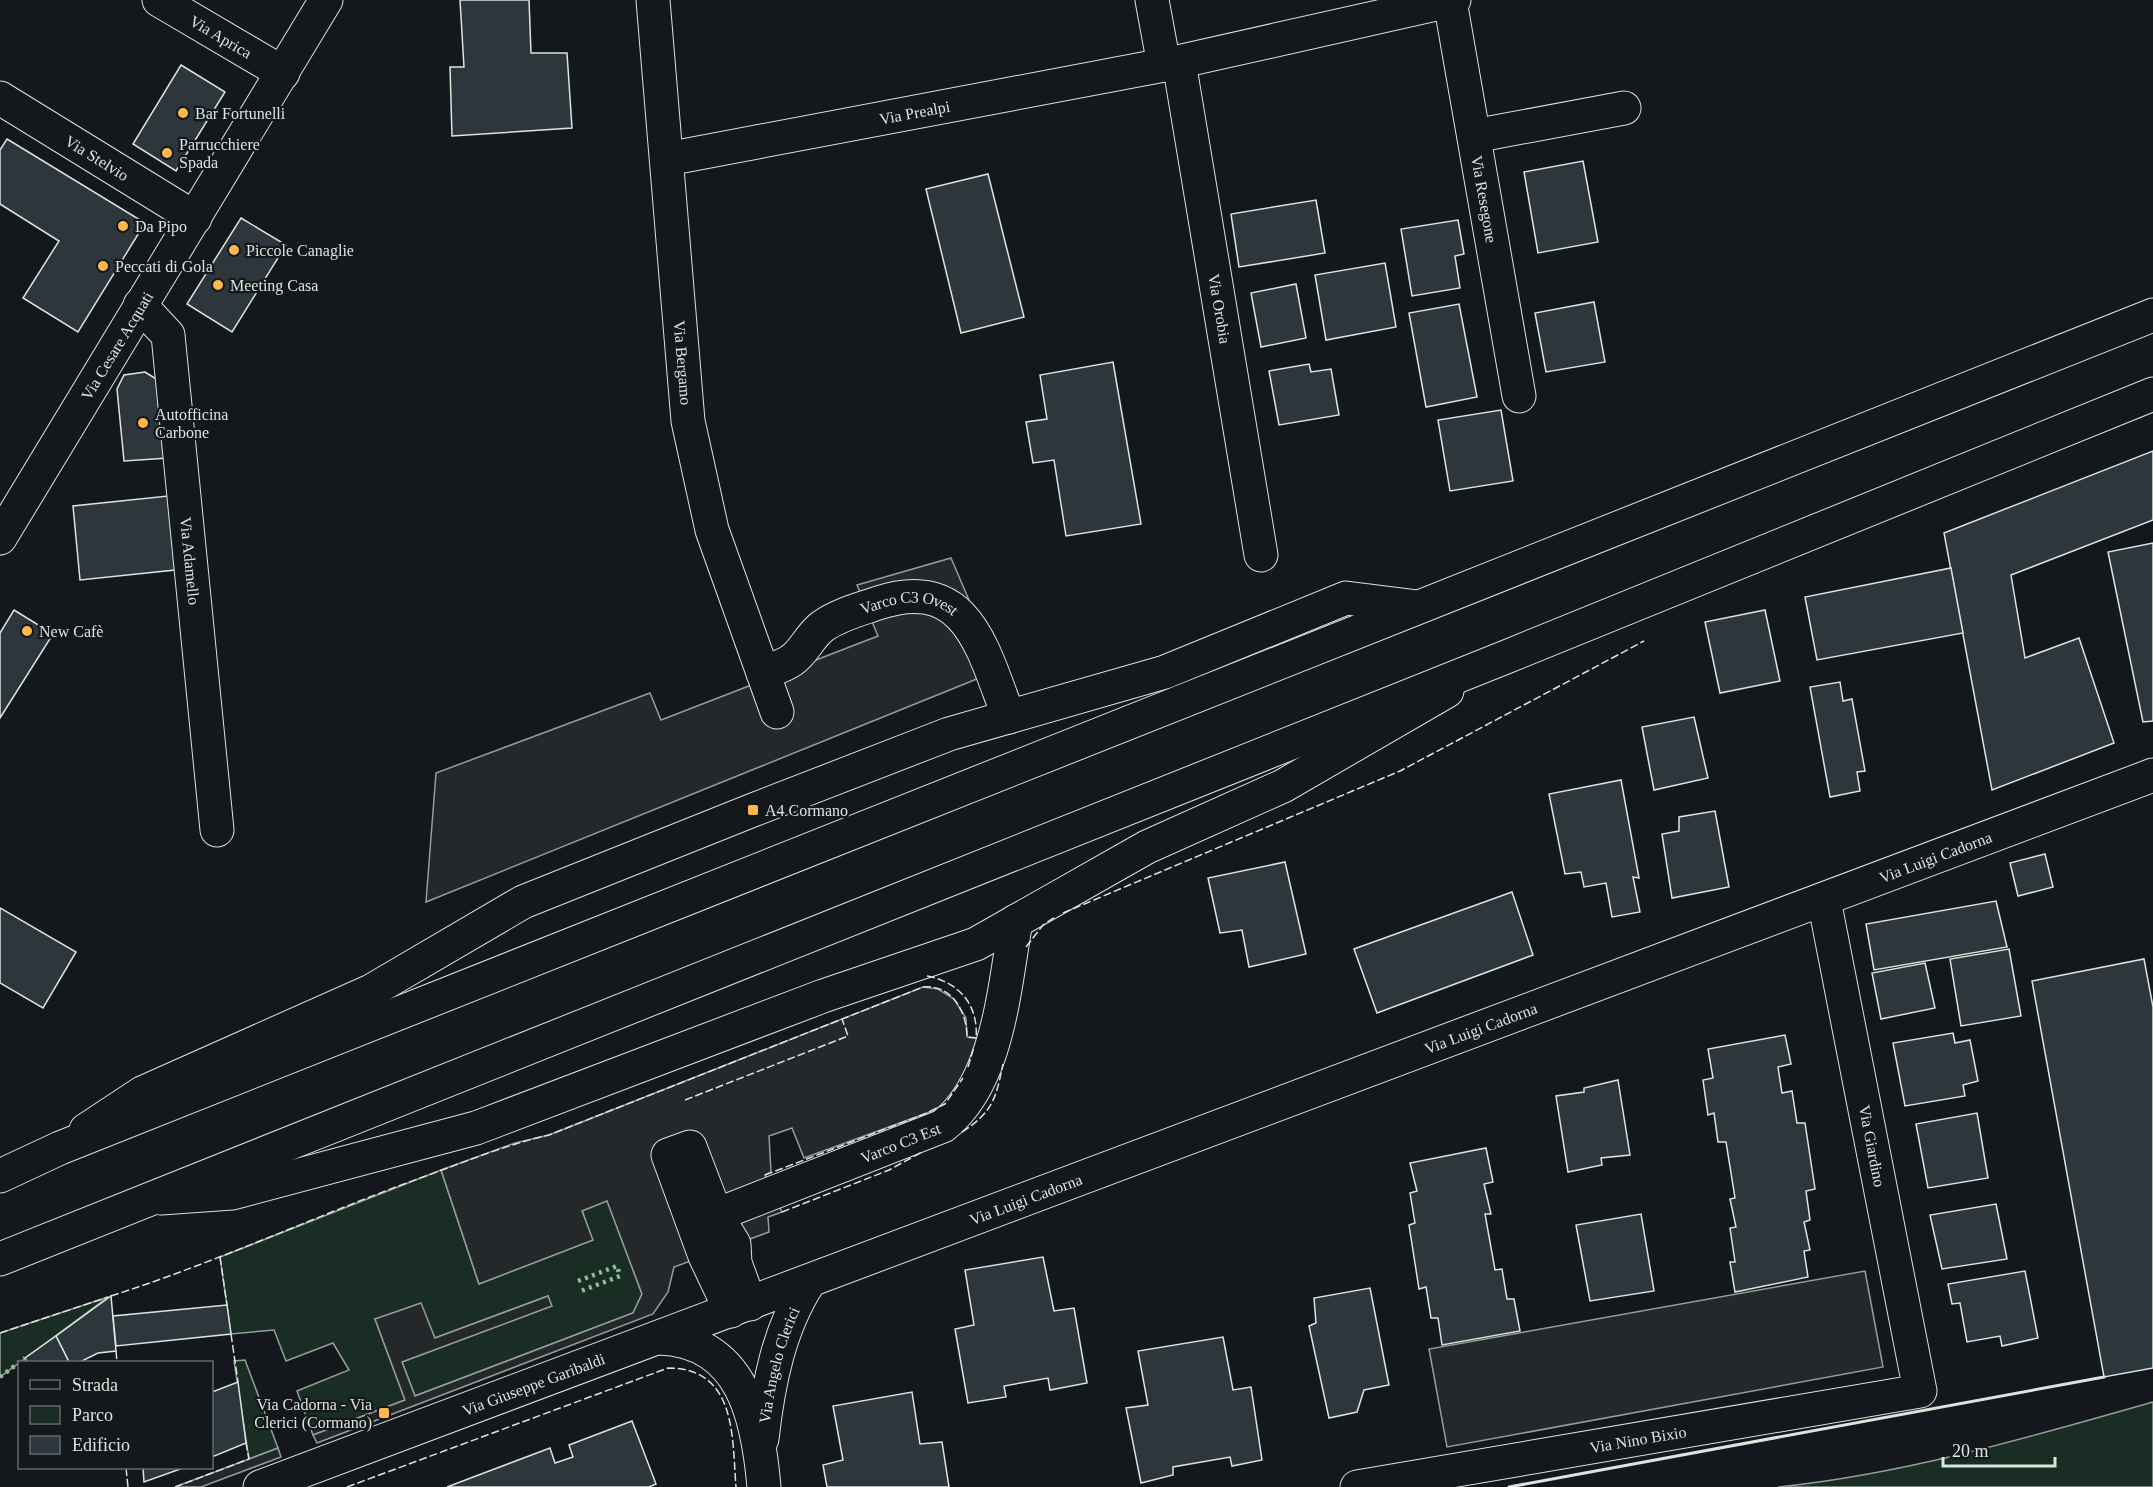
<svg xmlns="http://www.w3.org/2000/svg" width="2153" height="1487" viewBox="0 0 2153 1487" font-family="Georgia,serif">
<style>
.green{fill:#1a2d24;stroke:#939e99;stroke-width:1.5}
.parking{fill:#24282b;stroke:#939e99;stroke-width:1.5}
.building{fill:#2c363c;stroke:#d8e6dc;stroke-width:1.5}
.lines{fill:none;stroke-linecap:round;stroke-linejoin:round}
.minor-casing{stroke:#d8e6dc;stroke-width:35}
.highway-casing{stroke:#d8e6dc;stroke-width:35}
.minor{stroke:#14181c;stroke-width:33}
.highway{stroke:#14181c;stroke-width:33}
.hedge{stroke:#8ac095;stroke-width:4.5;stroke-dasharray:3 4.5;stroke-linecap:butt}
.fence{stroke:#d8e6dc;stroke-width:1.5;stroke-dasharray:8 3;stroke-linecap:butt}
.wall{stroke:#d8e6dc;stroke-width:3}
.poi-dot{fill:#ffb74d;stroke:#14181c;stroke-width:2}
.labels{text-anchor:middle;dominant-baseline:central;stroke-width:4.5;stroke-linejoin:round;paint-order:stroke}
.street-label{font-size:16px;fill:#d8e6dc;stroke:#14181c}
.poi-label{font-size:16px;fill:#d8e6dc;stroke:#14181c;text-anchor:start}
</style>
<rect width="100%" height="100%" fill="#14181c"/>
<!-- green -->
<g class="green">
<polygon points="441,1170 479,1284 592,1240 582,1210 607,1200 642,1294 633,1313 415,1396 402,1362 551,1306 548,1296 435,1338 375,1319 405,1400 313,1435 297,1391 349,1370 333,1343 286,1361 274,1330 231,1334 220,1257"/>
<polygon points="108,1297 0,1377 0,1333"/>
<polygon points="245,1360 278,1448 249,1459 234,1361"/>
<path d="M 2153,1402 L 2153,1487 L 1778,1487 C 1905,1474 2030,1437 2153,1402 Z"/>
</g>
<!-- parking -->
<g class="parking">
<polygon points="951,558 999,670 426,902 436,773 650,693 661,720 878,636 857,585"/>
<polygon points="923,987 938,989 954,999 966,1018 967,1037 977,1038 965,1076 945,1104 927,1113 804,1158 792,1128 769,1136 771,1172 765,1175 782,1212 768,1217 769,1232 674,1267 668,1292 653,1314 317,1443 313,1435 405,1400 375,1319 421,1303 435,1338 548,1296 552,1306 402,1362 415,1396 633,1313 642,1294 607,1201 582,1211 593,1240 479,1284 441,1170 515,1143 549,1135"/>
<polygon points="1865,1271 1883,1367 1447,1447 1429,1349"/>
<polygon points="278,1448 281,1457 201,1487 175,1487"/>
</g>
<!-- building -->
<g class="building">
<polygon points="460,0 529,0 531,53 567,53 572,128 452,136 450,67 464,67"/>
<polygon points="181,65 225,92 176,171 133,144"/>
<polygon points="7,139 145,223 78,332 23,298 59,241 0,204 0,150"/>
<polygon points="1583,161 1598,242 1538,253 1524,172"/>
<polygon points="988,174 1024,317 961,333 926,189"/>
<polygon points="1316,200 1325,253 1239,267 1231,214"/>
<polygon points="241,218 286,245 232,332 187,304"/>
<polygon points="1458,220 1464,254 1455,256 1460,288 1412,296 1401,229"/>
<polygon points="1385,263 1396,327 1326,340 1315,275"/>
<polygon points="1296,284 1306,338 1261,347 1251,293"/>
<polygon points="1594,302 1605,362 1546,372 1535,313"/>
<polygon points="1459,304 1477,397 1426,407 1409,313"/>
<polygon points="1113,362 1141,524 1066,536 1054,460 1033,463 1026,422 1047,419 1040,375"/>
<polygon points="1309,364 1311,372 1331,369 1339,415 1279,425 1269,371"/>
<polygon points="145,372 161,382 168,458 124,461 117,389 124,375"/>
<polygon points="1501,410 1513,481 1450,491 1438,420"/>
<polygon points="2153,451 2153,520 2011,575 2025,658 2079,638 2114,743 1992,790 1944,533"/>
<polygon points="168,496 175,570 80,580 73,506"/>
<polygon points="2153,543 2153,721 2143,722 2108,552"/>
<polygon points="1951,568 1963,633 1817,660 1805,597"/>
<polygon points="14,610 53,634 0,718 0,633"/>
<polygon points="1765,610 1780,681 1720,693 1705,622"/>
<polygon points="1840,682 1843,701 1852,699 1865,771 1857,772 1860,791 1830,797 1810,687"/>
<polygon points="1694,717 1708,778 1654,790 1642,727"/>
<polygon points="1621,780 1639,878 1633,877 1640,912 1612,917 1606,883 1584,887 1581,872 1565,874 1549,794"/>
<polygon points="1715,811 1729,887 1672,898 1662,834 1679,831 1679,817"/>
<polygon points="2045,854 2053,887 2018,896 2010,863"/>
<polygon points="1285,862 1306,954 1249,967 1242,930 1220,933 1208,878"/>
<polygon points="1512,892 1533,955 1377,1013 1354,949"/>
<polygon points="1996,901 2007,947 1874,970 1866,924"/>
<polygon points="0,908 76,952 43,1008 0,983"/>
<polygon points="2009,949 2021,1016 1961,1026 1950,959"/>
<polygon points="2144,959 2153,1007 2153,1368 2104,1377 2032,981"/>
<polygon points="1925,963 1935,1008 1881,1019 1872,973"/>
<polygon points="1953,1033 1955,1043 1970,1040 1978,1081 1963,1085 1965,1096 1905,1106 1893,1043"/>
<polygon points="1785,1035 1791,1064 1778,1067 1782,1093 1792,1091 1797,1123 1805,1123 1815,1189 1806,1191 1810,1220 1804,1222 1810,1250 1804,1251 1808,1277 1735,1292 1730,1262 1735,1262 1730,1228 1736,1227 1730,1199 1735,1198 1726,1142 1718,1142 1714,1113 1708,1115 1703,1080 1713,1078 1708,1049"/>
<polygon points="1618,1080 1630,1155 1601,1158 1602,1165 1568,1172 1556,1096 1584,1092 1584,1088"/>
<polygon points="1977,1113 1988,1178 1928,1188 1916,1124"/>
<polygon points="1486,1148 1493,1182 1484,1184 1491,1214 1485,1214 1495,1270 1502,1269 1507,1299 1514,1299 1520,1331 1442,1345 1438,1318 1431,1318 1426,1287 1419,1289 1409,1225 1415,1223 1410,1193 1417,1191 1410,1163"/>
<polygon points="1996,1204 2007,1259 1942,1269 1930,1215"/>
<polygon points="1641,1214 1654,1291 1590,1301 1576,1225"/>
<polygon points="1043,1257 1054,1311 1074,1308 1087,1383 1050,1390 1048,1378 1004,1386 1006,1397 968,1403 955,1329 974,1325 965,1270"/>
<polygon points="2025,1271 2038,1338 2002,1346 2000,1336 1967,1342 1960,1303 1952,1304 1948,1284"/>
<polygon points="1370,1288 1389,1385 1364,1390 1357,1412 1329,1418 1309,1326 1316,1323 1314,1298"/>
<polygon points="111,1296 116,1351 98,1353 80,1362 69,1362 56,1336"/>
<polygon points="227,1305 231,1334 116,1346 113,1316"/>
<polygon points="56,1336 69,1362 27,1362 25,1358"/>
<polygon points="1223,1337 1233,1390 1251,1387 1262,1460 1232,1466 1230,1457 1173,1467 1173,1475 1141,1483 1126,1408 1148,1405 1138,1351"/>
<polygon points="238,1382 246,1443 212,1457 212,1392"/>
<polygon points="912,1392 920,1444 942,1442 949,1487 827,1487 823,1465 843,1460 833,1406"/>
<polygon points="632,1421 656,1484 649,1487 447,1487 550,1448 555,1463 573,1457 569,1445"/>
<polygon points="143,1468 183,1468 144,1482"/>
</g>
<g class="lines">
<defs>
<g id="minor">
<path id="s1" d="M 159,0 L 283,73"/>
<path id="s2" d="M 653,0 L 688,421 L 712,530 L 777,712"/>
<polyline points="1152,0 1164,65"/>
<path id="s3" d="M 1450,1 L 1519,396"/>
<path id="s4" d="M 1179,62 L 1261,555"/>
<path id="s5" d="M 0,98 L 195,218"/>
<polyline points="1474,136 1624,108"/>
<path id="s6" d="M 667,159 L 1164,65 L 1454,0"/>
<path id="s7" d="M 140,305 L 168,335 L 217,830"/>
<path id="s8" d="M 0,538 L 326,0"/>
<path id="s9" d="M 763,673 C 772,669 784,666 792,660 C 805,651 810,635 823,626 C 838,615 861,609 878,603 C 969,573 983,652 1009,717"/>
<polyline points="86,1130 142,1093 371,991 523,902 753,810 949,734 1165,672 1346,598 1418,607"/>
<polyline points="161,1198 232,1193 476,1128 823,996 976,944 1147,847 1283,786 1447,691"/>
<path id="s10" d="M 716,1215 L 943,1126 C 999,1082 1004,987 1016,921"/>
<polyline points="731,1311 705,1256 668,1155 690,1147 716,1215 734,1244 735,1263 750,1304"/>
<path d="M 659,1338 C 743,1341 758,1418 764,1487"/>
<path id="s11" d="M 762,1439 C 768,1385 779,1328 809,1282"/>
<path id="s12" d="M 260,1487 L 2153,775"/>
<path id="s13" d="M 1357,1487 L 1920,1391 L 1824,900"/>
</g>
<g id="highway">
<polyline points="0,1176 60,1148 2153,315"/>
<polyline points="0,1259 1506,657 2153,394"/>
</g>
</defs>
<!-- minor casing -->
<use href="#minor" class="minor-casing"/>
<!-- highway casing -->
<use href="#highway" class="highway-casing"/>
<!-- minor -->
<use href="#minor" class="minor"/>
<!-- highway -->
<use href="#highway" class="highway"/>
<!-- hedge -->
<g class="hedge">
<polyline points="578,1281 617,1266 620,1276 581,1291"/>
<polyline points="0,1377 25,1358"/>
</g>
<!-- fence -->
<g class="fence">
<polyline points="1063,913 1400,771 1644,641"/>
<polyline points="1026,947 1043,925 1055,917"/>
<path d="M 927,976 C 959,982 979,1005 976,1039"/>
<polyline points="968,1067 974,1047"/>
<polyline points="685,1100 848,1036 842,1019"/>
<path d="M 962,1132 C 993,1112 996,1098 1003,1064"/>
<polyline points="765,1175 927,1113 945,1104 963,1078"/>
<polyline points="782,1212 889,1170 922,1152"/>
<polyline points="220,1257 227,1305"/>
<path d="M 111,1296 C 217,1262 318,1215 423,1177 C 465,1162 505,1145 549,1135 L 923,987 C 952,984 967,1012 967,1037 L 977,1038"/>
<polyline points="0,1333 108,1297"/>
<polyline points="231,1334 238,1382"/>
<polyline points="116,1351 117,1362"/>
<polyline points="126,1468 128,1487"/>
<polyline points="175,1487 249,1459 246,1443"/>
<path d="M 347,1487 L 668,1368 C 737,1368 732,1438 736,1487"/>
</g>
<!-- wall -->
<polyline class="wall" points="1509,1487 2104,1377"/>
</g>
<!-- markers -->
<g class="poi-dot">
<circle cx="183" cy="113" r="6"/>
<circle cx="167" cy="153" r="6"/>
<circle cx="123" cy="226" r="6"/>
<circle cx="234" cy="250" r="6"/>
<circle cx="103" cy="266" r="6"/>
<circle cx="218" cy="285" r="6"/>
<circle cx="143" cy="423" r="6"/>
<circle cx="27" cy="631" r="6"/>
<rect x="747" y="804" width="12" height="12" rx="3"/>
<rect x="378" y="1407" width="12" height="12" rx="3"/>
</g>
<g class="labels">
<!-- street labels -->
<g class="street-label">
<text stroke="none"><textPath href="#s1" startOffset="72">Via Aprica</textPath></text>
<text stroke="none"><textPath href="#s6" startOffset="252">Via Prealpi</textPath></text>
<text stroke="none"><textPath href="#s5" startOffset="114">Via Stelvio</textPath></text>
<text stroke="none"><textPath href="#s3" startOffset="201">Via Resegone</textPath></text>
<text stroke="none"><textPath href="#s4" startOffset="250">Via Orobia</textPath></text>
<text stroke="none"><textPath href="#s8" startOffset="225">Via Cesare Acquati</textPath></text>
<text stroke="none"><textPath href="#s2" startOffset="364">Via Bergamo</textPath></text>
<text stroke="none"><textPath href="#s7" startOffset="268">Via Adamello</textPath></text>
<text stroke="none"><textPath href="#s9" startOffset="170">Varco C3 Ovest</textPath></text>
<text stroke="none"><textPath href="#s12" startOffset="1790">Via Luigi Cadorna</textPath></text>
<text stroke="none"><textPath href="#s12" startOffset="1304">Via Luigi Cadorna</textPath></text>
<text stroke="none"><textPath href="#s10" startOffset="198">Varco C3 Est</textPath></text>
<text transform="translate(1872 1146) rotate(79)">Via Giardino</text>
<text stroke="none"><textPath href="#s12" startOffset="818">Via Luigi Cadorna</textPath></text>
<text stroke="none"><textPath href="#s11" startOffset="76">Via Angelo Clerici</textPath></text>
<text stroke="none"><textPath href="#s12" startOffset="292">Via Giuseppe Garibaldi</textPath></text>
<text stroke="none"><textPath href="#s13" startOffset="285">Via Nino Bixio</textPath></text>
</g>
<!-- poi labels -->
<g class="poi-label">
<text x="195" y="113">Bar Fortunelli</text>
<text x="179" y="144">Parrucchiere<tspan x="179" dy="18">Spada</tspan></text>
<text x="135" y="226">Da Pipo</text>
<text x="246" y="250">Piccole Canaglie</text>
<text x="115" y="266">Peccati di Gola</text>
<text x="230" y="285">Meeting Casa</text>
<text x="155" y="414">Autofficina<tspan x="155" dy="18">Carbone</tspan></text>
<text x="39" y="631">New Cafè</text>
<text x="765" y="810">A4 Cormano</text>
<text x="372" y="1404" text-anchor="end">Via Cadorna - Via<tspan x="372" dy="18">Clerici (Cormano)</tspan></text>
</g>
</g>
<!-- legend -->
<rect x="18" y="1361" width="195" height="108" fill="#14181c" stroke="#626a69" stroke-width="1.5"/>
<rect x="30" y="1380" width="30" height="9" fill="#14181c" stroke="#626a69" stroke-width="1.5"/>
<text x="72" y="1391" font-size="18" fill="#d8e6dc">Strada</text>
<rect x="30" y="1406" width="30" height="18" fill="#1a2d24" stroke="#626a69" stroke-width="1.5"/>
<text x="72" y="1421" font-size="18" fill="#d8e6dc">Parco</text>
<rect x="30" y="1436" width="30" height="18" fill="#2c363c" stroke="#626a69" stroke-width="1.5"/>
<text x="72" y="1451" font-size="18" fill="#d8e6dc">Edificio</text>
<!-- scale -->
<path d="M1943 1457v9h112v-9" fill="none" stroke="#d8e6dc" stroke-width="3"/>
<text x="1952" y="1457" font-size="18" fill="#d8e6dc" stroke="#14181c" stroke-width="4.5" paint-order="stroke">20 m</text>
</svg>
